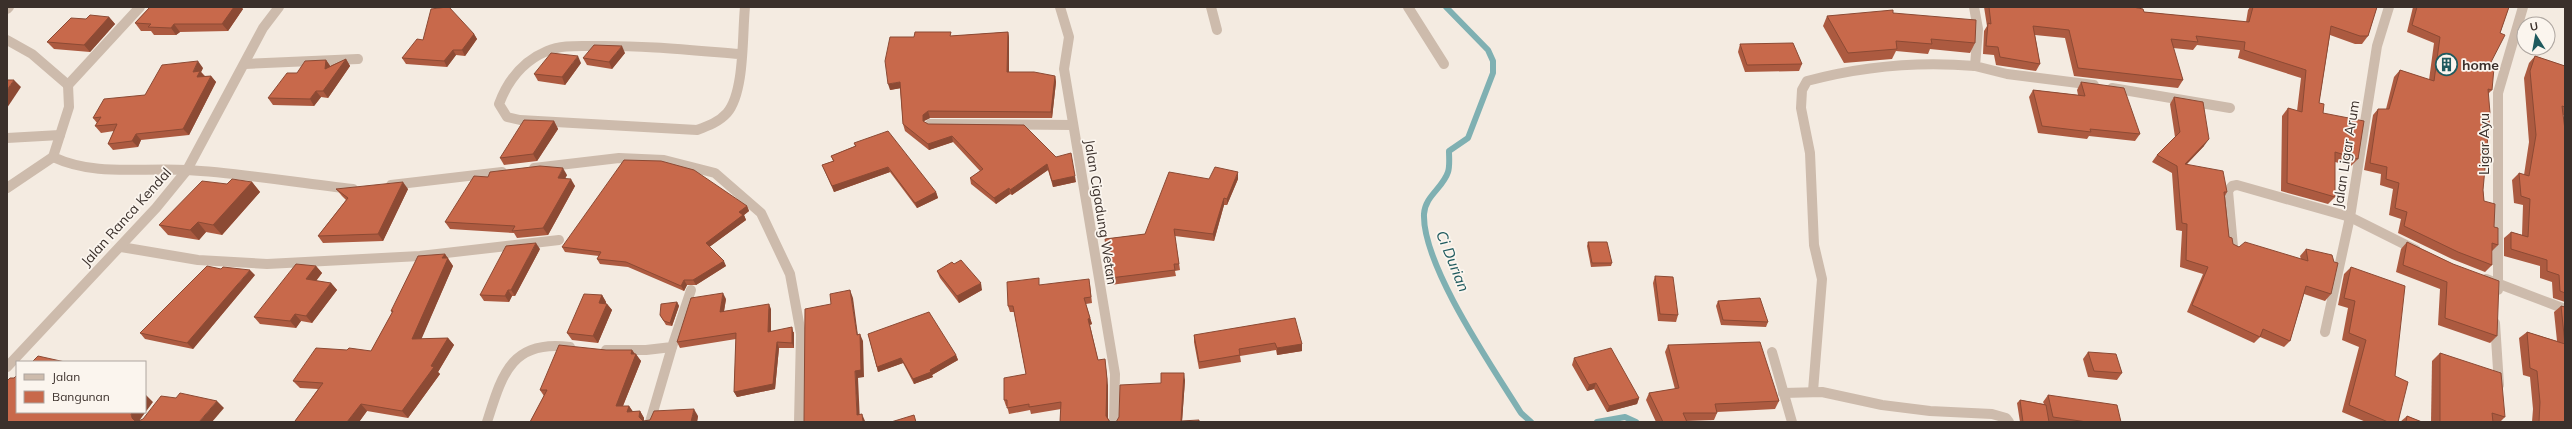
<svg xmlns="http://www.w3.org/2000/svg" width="2572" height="429" viewBox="0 0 2572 429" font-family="Mulish,sans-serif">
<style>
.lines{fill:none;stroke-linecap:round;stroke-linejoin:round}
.stream{stroke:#7fb0b2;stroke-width:6}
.minor{stroke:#cdbbac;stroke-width:10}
.wall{fill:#ac5a40}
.shaded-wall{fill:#8c4a34}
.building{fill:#c8694b;stroke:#8c4a34}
.labels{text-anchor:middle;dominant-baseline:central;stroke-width:3.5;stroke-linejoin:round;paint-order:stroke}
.poi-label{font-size:14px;font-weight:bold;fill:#3b302b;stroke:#fbf5ee;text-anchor:start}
.street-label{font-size:14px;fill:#3b302b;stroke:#fbf5ee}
.water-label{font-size:15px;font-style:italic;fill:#1f5a5e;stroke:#fbf5ee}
</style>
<rect width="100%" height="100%" fill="#f4ebe1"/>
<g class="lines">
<!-- stream -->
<g class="stream">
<path d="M 1446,7 L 1488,50 L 1493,61 L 1493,73 L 1468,138 L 1449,151 C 1449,158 1450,166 1448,172 C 1443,188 1425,196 1424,214 C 1422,265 1493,368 1521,413 L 1531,422"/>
<polyline points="1597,422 1625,417 1636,422"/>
</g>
<!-- minor -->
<g class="minor">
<polyline points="1060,7 1069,37 1064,69 1115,374 1114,422"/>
<polyline points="1211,7 1217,30"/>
<polyline points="1408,7 1444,64"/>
<polyline points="1974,7 1978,29 1975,66 2007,74 2094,85"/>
<polyline points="2389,7 2377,46 2350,217 2416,250"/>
<polyline points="7,9 9,7"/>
<polyline points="7,40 32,54 68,85"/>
<path d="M 739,54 C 690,50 641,45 592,46 C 577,46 561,45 547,51 C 523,61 508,80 499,104 L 507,117 L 520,120 L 697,130 C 708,126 719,122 727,113 C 745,92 742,35 745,7"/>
<polyline points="245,64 358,59"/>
<path d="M 68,85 L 69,107 L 53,157 C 96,177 141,167 187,170 C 242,173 298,183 353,189"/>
<polyline points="68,85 140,7"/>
<polyline points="2112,88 2230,108"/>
<polyline points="930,124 1073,125"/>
<polyline points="7,138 60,135"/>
<polyline points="534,168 619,158 664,160 715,173 761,213 790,274 801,334 799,422"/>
<polyline points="391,185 502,172"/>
<polyline points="7,188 53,157"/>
<polyline points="121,247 198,260 267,264 420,256 559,240"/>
<polyline points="2233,247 2228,191 2232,186 2237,185 2350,217 2325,332"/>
<polyline points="2486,279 2565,309"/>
<polyline points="2498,290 2498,93 2523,7"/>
<polyline points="2495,323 2499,385"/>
<polyline points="606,350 646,350 672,347 691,290"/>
<polyline points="1772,352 1792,422"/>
<polyline points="7,367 156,208 187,170 263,28 279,7"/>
<path d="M 1813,391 L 1822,279 L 1814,245 L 1810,153 L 1801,108 L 1802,90 L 1807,81 C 1863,66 1917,61 1975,66"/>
<polyline points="1783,393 1822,392 1882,405 1930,411 1992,414 2006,418 2009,422"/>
<path d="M 487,422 C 502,375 511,339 570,347"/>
<polyline points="650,422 672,347"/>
</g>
</g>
<!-- wall -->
<g class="wall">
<polygon points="150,7 241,7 243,9 228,31 180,32 176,35 154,35 151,31 141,31 135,23"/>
<polygon points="1984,7 2133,7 2144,12 2246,22 2248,10 2250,7 2377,7 2368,36 2362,44 2355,44 2330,35 2319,103 2323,113 2358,159 2351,166 2335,162 2335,197 2328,204 2281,191 2282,116 2288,108 2297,111 2301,78 2238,58 2240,50 2197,45 2193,50 2173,48 2183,80 2178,88 2074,76 2065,38 2035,35 2040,64 2036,71 1996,65 1994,55 1983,54 1984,31 1987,26"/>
<polygon points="2413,7 2509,7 2489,66 2492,90 2488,94 2483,190 2484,201 2494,227 2498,245 2492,251 2492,265 2485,272 2452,259 2398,233 2401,219 2389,215 2393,189 2380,185 2381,174 2364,170 2373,115 2378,109 2386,109 2394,77 2400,70 2429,80 2434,43 2407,32"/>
<polygon points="1893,13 1975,43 1970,53 1930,49 1928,54 1896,51 1892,59 1844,63 1823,26 1827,16"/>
<polygon points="109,17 115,24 90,52 54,49 47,42 86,19"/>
<polygon points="1008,32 1009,38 1009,72 1055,76 1056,82 1052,118 930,118 924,121 924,122 928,124 1024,125 1076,182 1053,187 1048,170 1012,195 1010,194 996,204 971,184 970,178 980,171 953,142 929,150 905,131 903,124 900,88 890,90 952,36"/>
<polygon points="474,34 477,39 465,56 456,55 447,67 406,64 402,58 423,40"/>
<polygon points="1740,44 1802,64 1799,71 1745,72 1738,52"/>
<polygon points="625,53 612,69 587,65 583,58"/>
<polygon points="2535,56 2565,66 2565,116 2563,115 2565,130 2565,302 2553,298 2552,282 2540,278 2540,266 2504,256 2504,238 2511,232 2522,235 2523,205 2514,203 2512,180 2519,173 2524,175 2529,142 2524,78 2529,63"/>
<polygon points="346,59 350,66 328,98 321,97 314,106 273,105 268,98 297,73 326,60 330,66"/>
<polygon points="581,63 565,85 538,81 534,74"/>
<polygon points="203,68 201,72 205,76 211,76 216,82 189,135 141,140 138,147 113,150 108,144 114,131 101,133 95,126 97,123 93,118 145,95"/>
<polygon points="2081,82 2140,134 2135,141 2089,136 2087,139 2038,133 2029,97 2033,90 2078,95 2077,90"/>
<polygon points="2174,97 2204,146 2187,164 2227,192 2225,196 2229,237 2233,244 2239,247 2301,259 2300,256 2306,249 2331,294 2325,301 2304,294 2290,341 2284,347 2260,337 2254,343 2187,312 2203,274 2180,267 2182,231 2176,230 2172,173 2152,162 2157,155 2175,137 2170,104"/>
<polygon points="554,121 558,129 537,161 504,165 500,158"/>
<polygon points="854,143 936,192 938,198 917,208 890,172 834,192 822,165 833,161 831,156 855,146"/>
<polygon points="567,175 565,178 575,186 548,235 517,238 514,233 450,229 445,222 488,177"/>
<polygon points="1209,179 1238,179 1227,205 1224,205 1214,241 1175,236 1180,270 1175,271 1176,276 1111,285 1105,239 1145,234"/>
<polygon points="252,182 260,192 222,235 206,232 199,240 168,235 159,225"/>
<polygon points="336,189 408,189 383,241 323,243 318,236 346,200 342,196"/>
<polygon points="747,206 749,211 744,215 746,220 709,247 726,266 696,285 687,285 684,291 628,267 600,264 597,259 599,256 565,252 562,247"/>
<polygon points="1588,242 1612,263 1611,266 1591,267 1587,246"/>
<polygon points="2407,242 2453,264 2497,336 2490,343 2438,325 2440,289 2396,272 2401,249"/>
<polygon points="540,249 515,296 512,296 509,302 484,301 480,295"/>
<polygon points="445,254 453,266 421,339 448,338 454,345 438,372 440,374 408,418 367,411 359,422 295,422 295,421 318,389 300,388 293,381 347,350 371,351 392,313 391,311"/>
<polygon points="954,264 982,290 959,303 940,278 937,271"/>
<polygon points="316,266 322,273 316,281 331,283 337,290 312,323 301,321 296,328 260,324 254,317"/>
<polygon points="2351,267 2395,376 2398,422 2366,422 2342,412 2359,347 2342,340 2348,308 2338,305 2344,274"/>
<polygon points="255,275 193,349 145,339 140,333"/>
<polygon points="1655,276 1678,315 1676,322 1658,321 1653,283"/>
<polygon points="1040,285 1090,285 1092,303 1086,304 1092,324 1090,325 1098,360 1108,386 1108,418 1110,422 1116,422 1161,383 1185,380 1182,421 1199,422 1060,422 1061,409 1031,414 1030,410 1009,414 1007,406 1006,406 1004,400 1026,374 1014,312 1010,312 1008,306"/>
<polygon points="602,295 606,302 606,304 607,304 612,310 598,343 572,340 567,333"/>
<polygon points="726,299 724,311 771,309 771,331 794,332 794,348 779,348 775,389 737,397 734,392 736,339 680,348 677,342"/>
<polygon points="1718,301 1768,322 1766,327 1721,325 1716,306"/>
<polygon points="677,302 679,306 672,326 666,325 660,315"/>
<polygon points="2561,306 2565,307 2565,422 2532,422 2533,409 2530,377 2523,375 2519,338 2527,332 2557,341 2554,312"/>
<polygon points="868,334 956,355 958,360 932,375 933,377 914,384 903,363 878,372"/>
<polygon points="1194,335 1302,344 1302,351 1277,355 1276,350 1240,356 1241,362 1199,369 1194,342"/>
<polygon points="1668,345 1779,401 1775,409 1717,412 1717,413 1714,420 1686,421 1687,422 1656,422 1646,400 1649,393 1675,389 1665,352"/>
<polygon points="606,350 632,350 641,361 623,406 629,406 633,412 640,411 644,418 644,421 698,416 697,422 530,422 544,396 540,390"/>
<polygon points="2088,352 2122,373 2117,380 2088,377 2083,359"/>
<polygon points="2440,353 2505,417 2500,422 2431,422 2432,361"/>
<polygon points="1574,358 1639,398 1637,404 1607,412 1594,389 1587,391 1572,365"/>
<polygon points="2048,395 2121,422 2020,422 2017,403 2020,400 2044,404 2043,402"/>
<polygon points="2407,416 2422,422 2400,422"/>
</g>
<!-- shaded-wall -->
<g class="shaded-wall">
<polygon points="234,7 241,7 243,9 228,31 222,24"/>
<polygon points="109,17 115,24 90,52 84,45"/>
<polygon points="174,24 180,32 176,35 171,28"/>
<polygon points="1008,32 1009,38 1009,78 1007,72"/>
<polygon points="474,34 477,39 465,56 462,50"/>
<polygon points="622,46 625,53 612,69 609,62"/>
<polygon points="453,50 456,55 447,67 444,61"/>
<polygon points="578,56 581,63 565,85 562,77"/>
<polygon points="346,59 350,66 328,98 323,91"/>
<polygon points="326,60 331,67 325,69"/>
<polygon points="198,61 203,68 201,72 205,77 202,83 193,72"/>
<polygon points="211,76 216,82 189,135 183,129"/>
<polygon points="1055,76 1056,82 1052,118 1051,112"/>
<polygon points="14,80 21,87 7,108 7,90"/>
<polygon points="900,82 902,88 890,90 888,84"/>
<polygon points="316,91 321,97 314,106 310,99"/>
<polygon points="928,111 930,118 924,121 925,128 923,121 923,115"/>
<polygon points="554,121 558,129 537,161 533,154"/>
<polygon points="136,134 141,140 138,147 132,141"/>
<polygon points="952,136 953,142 929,150 928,144"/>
<polygon points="2209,139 2204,146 2180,171 2185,164"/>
<polygon points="1047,164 1048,170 1012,195 1010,190"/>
<polygon points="888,167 890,172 834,192 832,186"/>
<polygon points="563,168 567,175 562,185 558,178"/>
<polygon points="1238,172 1238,179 1227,205 1227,199"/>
<polygon points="1075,176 1076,182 1053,187 1052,181"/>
<polygon points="571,179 575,186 548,235 543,228"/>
<polygon points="252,182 260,192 222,235 213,225"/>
<polygon points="403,182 408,189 383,241 378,234"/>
<polygon points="1009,188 1010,194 996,204 994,198"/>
<polygon points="936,192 938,198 917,208 915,203"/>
<polygon points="1224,198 1224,205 1214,241 1213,234"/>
<polygon points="747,206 749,211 744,215 746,220 708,248 706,243 739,212"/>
<polygon points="198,222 206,232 199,240 190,230"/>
<polygon points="536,243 540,249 515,296 511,290"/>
<polygon points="445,254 453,266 418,347 412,339 442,258"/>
<polygon points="724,261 726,266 696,285 693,280"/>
<polygon points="316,266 322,273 312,286 306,279"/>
<polygon points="250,270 255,275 193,349 187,343"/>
<polygon points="684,280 687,285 684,291 681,286"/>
<polygon points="331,283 337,290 312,323 306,316"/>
<polygon points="981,283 982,290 959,303 957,296"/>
<polygon points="508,290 512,296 509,302 505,296"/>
<polygon points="850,290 853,298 859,343 857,335"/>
<polygon points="723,293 726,299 723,317 720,312"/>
<polygon points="602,295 606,302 603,310 599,303"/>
<polygon points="677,302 679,306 672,326 670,323"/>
<polygon points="607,304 612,310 598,343 593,336"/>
<polygon points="769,304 771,309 771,337 768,332"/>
<polygon points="295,314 301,321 296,328 290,321"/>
<polygon points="1090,318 1092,324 1089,325 1088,319"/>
<polygon points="792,327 794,335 794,348 792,343"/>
<polygon points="860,334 863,341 864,377 858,378 860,422 857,415 855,371"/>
<polygon points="448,338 454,345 438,372 440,374 408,418 402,411"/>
<polygon points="777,342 779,348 775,389 737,397 734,392"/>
<polygon points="1302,344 1302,351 1277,355 1277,348"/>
<polygon points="632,350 636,356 636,354 641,361 620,413 616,406"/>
<polygon points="956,355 958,360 932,375 933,377 914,384 913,379 930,370"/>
<polygon points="901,358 903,363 878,372 877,367"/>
<polygon points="1105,359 1108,386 1108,422 1106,416"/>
<polygon points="1184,373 1185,380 1182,422 1181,422"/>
<polygon points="1596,383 1594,389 1587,391 1589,385"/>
<polygon points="146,395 153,402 139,421 136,422 132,418 131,414 133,412 145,412 145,396"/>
<polygon points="1639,398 1637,404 1607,412 1609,406"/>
<polygon points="217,401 224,408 212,422 199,422"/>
<polygon points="361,404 367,411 359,422 347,422"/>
<polygon points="629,406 634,413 627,412"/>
<polygon points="694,409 698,416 697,422 691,422"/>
<polygon points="640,411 644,418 644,422 639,417"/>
<polygon points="862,414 865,421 865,422 863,422"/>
</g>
<!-- building -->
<g class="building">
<polygon points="150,7 234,7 222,24 174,24 171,28 148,27 151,24 135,23"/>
<polygon points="447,7 449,7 474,34 462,50 453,50 444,61 402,58 417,39 423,40 431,9"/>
<polygon points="1989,7 2133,7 2143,9 2144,12 2249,22 2253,7 2377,7 2368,36 2360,36 2331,26 2319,103 2324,104 2323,113 2364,121 2358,159 2335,152 2335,197 2287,183 2288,108 2302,112 2306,70 2244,50 2245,42 2196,36 2198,42 2171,39 2183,80 2078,68 2069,30 2033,26 2040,64 2000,57 1998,47 1986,46 1988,23 1991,24"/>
<polygon points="2417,7 2509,7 2500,33 2505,35 2489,66 2494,68 2492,90 2488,89 2490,113 2483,190 2484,201 2495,204 2494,227 2498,228 2498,245 2492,243 2492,265 2458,252 2404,226 2407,212 2395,208 2399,183 2386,179 2387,167 2370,163 2378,109 2389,109 2400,70 2434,81 2440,37 2412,25"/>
<polygon points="1893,10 1893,13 1976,20 1975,43 1931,39 1932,44 1896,41 1897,49 1848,53 1827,16"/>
<polygon points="90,15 109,17 84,45 47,42 71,18 86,19"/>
<polygon points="915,32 951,32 950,36 1008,32 1007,72 1034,72 1055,76 1051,112 928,111 923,115 923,121 928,124 1024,125 1056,157 1071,153 1075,176 1052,181 1047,164 1010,190 1009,188 994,198 970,178 983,169 952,136 928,144 903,124 900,82 888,84 885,61 890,37 914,37"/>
<polygon points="1793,43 1802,64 1747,65 1740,44"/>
<polygon points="594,45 622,46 609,62 583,58"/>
<polygon points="551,53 578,56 562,77 534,74"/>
<polygon points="2535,56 2565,66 2565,107 2562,106 2565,130 2565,293 2560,291 2559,275 2547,271 2547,260 2511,249 2511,232 2528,237 2530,199 2521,196 2519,173 2529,176 2536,135 2530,71"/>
<polygon points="346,59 323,91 316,91 310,99 268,98 287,73 297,73 305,61 326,60 325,69"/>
<polygon points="198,61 193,72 200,71 197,77 211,76 183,129 136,134 132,141 108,144 117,124 95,126 101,117 93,118 104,99 145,95 162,65"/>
<polygon points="7,80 14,80 7,90"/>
<polygon points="2081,82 2124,88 2140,134 2090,129 2091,132 2042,126 2033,90 2085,96"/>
<polygon points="2174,97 2203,102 2209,139 2185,164 2223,171 2227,192 2224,192 2229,237 2232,238 2233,244 2239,247 2245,242 2308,261 2306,249 2332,255 2334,262 2338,263 2331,294 2306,286 2290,341 2263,329 2260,337 2192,305 2208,267 2186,260 2187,224 2182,223 2177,166 2157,155 2180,132"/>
<polygon points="524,120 554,121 533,154 500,158"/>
<polygon points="888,131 936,192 915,203 888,167 832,186 822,165 834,161 831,156 856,146 854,143"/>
<polygon points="624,160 661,161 694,170 747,206 739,212 743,215 706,243 724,261 693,280 684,280 681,286 626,262 597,259 601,252 562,247"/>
<polygon points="540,166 563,168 558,178 571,179 543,228 512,231 515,226 445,222 474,176 488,177 490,172"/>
<polygon points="1215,167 1238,172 1227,199 1224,198 1213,234 1174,229 1179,264 1174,264 1175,270 1110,278 1105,239 1145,234 1169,172 1209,179"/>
<polygon points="232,179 252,182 213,225 198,222 190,230 159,225 202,181 227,184"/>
<polygon points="403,182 378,234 318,236 348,198 336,189"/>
<polygon points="1588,242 1607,242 1612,263 1592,263"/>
<polygon points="2407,242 2453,264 2499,281 2497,336 2445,318 2447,282 2403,265"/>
<polygon points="536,243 511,290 508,290 505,296 480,295 506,246"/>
<polygon points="445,254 442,258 448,258 412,339 448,338 431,366 434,367 402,411 361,404 347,422 299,422 295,421 323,383 293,381 316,348 347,350 349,348 371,351 393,311 391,311 418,256"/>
<polygon points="961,260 981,283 957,296 937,271 952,262 954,264"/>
<polygon points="296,264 316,266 306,279 331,283 306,316 295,314 290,321 254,317"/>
<polygon points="207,266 221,269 223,267 250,270 187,343 140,333"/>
<polygon points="2351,267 2405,286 2395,376 2408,382 2398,422 2388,422 2349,405 2366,340 2349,333 2355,301 2344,298"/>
<polygon points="1655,276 1673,277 1678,315 1660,314"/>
<polygon points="1039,278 1039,285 1089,279 1091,297 1084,298 1090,318 1088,319 1098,360 1105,359 1107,379 1106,416 1110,422 1116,422 1119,417 1120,385 1161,383 1161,373 1184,373 1181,421 1199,420 1199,422 1060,422 1061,402 1029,407 1029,404 1007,408 1007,400 1004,400 1004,378 1026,374 1013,306 1008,306 1007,282"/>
<polygon points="850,290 857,335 860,334 861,370 855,371 857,415 862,414 863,422 804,422 805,309 831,304 830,294"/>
<polygon points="723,293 720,312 769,304 768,332 792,327 792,343 777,342 773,384 734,392 736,333 677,342 691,298"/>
<polygon points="584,294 602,295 599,303 607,304 593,336 567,333"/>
<polygon points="1760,298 1768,322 1723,320 1718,301"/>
<polygon points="677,302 670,323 664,321 660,315 661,304"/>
<polygon points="2561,306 2565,307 2565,422 2539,422 2540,402 2537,371 2530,368 2527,332 2565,344"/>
<polygon points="929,312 956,355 930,370 931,372 913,379 901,358 877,367 868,334"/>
<polygon points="1295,318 1302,344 1277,348 1275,343 1239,349 1240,355 1199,362 1194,335"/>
<polygon points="1760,342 1779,401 1715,404 1717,413 1683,413 1687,422 1663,422 1649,393 1679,388 1668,345"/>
<polygon points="559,345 606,350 632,350 631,354 636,354 616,406 629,406 627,412 640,411 639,417 643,421 650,420 654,411 694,409 691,422 530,422 547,390 540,390"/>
<polygon points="1611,348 1639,398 1609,406 1596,383 1589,385 1574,358"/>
<polygon points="2088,352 2116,354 2122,373 2094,371"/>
<polygon points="2440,353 2501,373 2505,417 2492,413 2493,422 2440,422"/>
<polygon points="38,356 65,362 32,362"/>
<polygon points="17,375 17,412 133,412 131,414 132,418 136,422 143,419 161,396 176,398 180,393 217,401 199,422 7,422 7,381 10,378 14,378"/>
<polygon points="2048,395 2117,405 2121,422 2087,422 2053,417"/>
<polygon points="2020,400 2046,405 2049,422 2023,422"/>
<polygon points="914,415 916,422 891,422"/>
<polygon points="2407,416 2422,422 2406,422"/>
</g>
<!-- icons -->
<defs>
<symbol id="building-ring" viewBox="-11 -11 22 22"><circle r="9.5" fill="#fbf5ee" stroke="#1f5a5e" stroke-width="1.5"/><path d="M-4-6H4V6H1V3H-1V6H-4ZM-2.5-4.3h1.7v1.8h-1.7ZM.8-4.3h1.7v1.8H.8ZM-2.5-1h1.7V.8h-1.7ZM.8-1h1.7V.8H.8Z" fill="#1f5a5e"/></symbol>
</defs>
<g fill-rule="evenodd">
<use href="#building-ring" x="2434" y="52" width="25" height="25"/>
</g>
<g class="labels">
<!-- poi labels -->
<g class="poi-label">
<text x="2462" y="65">home</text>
</g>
<!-- street labels -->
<g class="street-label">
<text transform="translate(2484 144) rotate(-90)">Ligar Ayu</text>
<text transform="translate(2346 154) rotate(-81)">Jalan Ligar Arum</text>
<text transform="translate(1101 212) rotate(81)">Jalan Cigadung Wetan</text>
<text transform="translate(126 217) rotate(-48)">Jalan Ranca Kendal</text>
</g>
<!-- water labels -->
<g class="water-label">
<text transform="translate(1453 261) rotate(68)">Ci Durian</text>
</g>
</g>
<!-- border -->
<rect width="2572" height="429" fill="none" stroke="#3b302b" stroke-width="16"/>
<!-- legend -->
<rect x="16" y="361" width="130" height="52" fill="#fbf5ee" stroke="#aea6a0"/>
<rect x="24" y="374" width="20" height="6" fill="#cdbbac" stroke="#aea6a0"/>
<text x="52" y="381" font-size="12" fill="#3b302b">Jalan</text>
<rect x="24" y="391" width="20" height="12" fill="#c8694b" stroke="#aea6a0"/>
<text x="52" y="401" font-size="12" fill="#3b302b">Bangunan</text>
<!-- north arrow -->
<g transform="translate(2536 36) rotate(349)"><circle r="19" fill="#fbf5ee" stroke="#aea6a0"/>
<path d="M0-3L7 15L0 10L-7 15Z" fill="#1f5a5e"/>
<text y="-6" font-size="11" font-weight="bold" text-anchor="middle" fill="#3b302b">U</text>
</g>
</svg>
